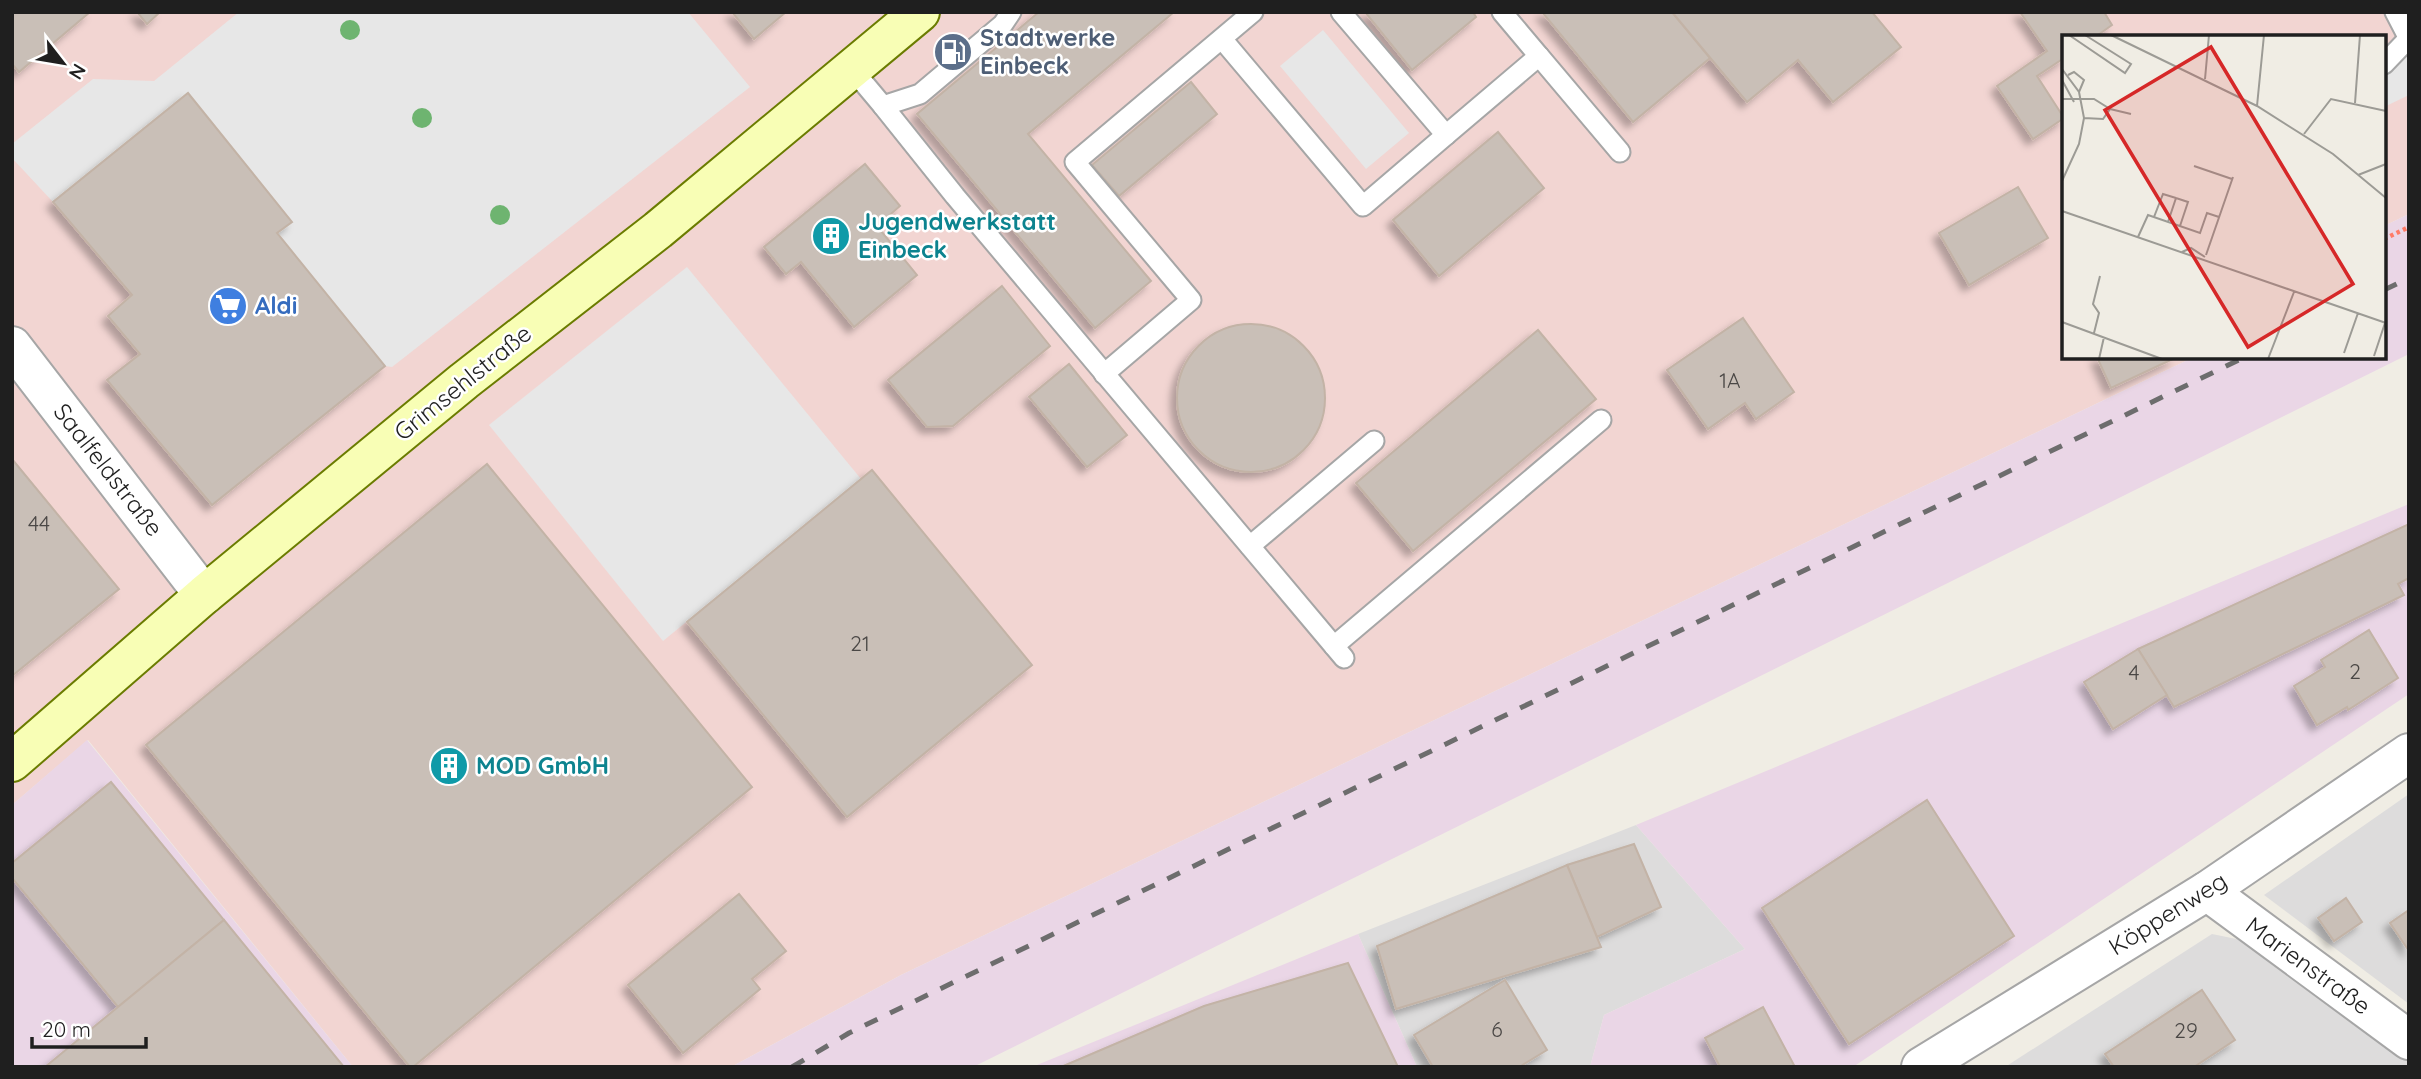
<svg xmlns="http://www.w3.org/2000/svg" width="2421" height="1079" font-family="Quicksand,sans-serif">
	<defs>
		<filter id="shadow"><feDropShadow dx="-6" dy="6" stdDeviation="3.5" flood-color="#0004"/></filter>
	</defs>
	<rect width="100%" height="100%" fill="#f0ede4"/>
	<g fill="#dddcdc">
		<polygon points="2409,794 2409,1004 2264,895"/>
		<polygon points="1636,825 1745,949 1604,1015 1590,1067 1417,1067 1358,934"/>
		<polygon points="2212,934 2246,941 2409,1062 2409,1067 2005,1067"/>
	</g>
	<polygon fill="#f2d5d2" points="12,12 2409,12 2409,214 2384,226 2384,37 2064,37 2064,357 2194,357 901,975 731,1067 353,1067 88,740 12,805"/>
	<g fill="#ead6e6">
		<polygon points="2409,214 2409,354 973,1067 731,1067 901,975 2194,357 2384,357 2384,226"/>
		<polygon points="2409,504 2409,694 1853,1067 1590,1067 1604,1015 1745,949 1636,825"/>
		<polygon points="87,740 353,1067 12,1067 12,805"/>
		<polygon points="1358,934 1417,1067 1032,1067"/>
	</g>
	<g fill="#e7e7e7">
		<polygon points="239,12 688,12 750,87 392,367 385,366 277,233 292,221 188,93 53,202 12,158 12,144 93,79 154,81"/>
		<polygon points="1323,30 1409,133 1366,169 1280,66"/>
		<polygon points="2409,39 2409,95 2384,107 2384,56"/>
		<polygon points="687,267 861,479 663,641 489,425"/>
	</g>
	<g fill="#c9bfb7" stroke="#c3b3a6" stroke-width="2" filter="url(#shadow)">
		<polygon points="12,12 90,12 19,72 12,64"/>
		<polygon points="137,12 160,12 147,24"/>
		<polygon points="732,12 786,12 754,39"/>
		<polygon points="1039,12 1174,12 1028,134 1151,281 1095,328 917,114"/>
		<polygon points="1365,12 1473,12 1476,17 1412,70"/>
		<polygon points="1542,12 1672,12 1710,58 1633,122"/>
		<polygon points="1672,12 1872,12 1901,47 1833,102 1798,60 1747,102"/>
		<polygon points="2020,12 2104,12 2112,25 2095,37 2064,37 2064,58 2037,76 2064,118 2033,139 1997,86 2047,51"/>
		<polygon points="1191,82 1217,114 1119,196 1092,165"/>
		<polygon points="188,93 292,222 277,233 385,366 212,505 107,380 140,354 108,316 132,295 53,202"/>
		<polygon points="1498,132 1544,188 1439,276 1393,220"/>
		<polygon points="865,164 900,206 877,226 917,275 854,327 801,262 786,274 764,247"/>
		<polygon points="2018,187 2048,238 1969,285 1939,233"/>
		<polygon points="1002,286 1050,346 953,426 927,427 888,380"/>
		<polygon points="1743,318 1794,392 1756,419 1745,403 1708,429 1667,370"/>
		<circle cx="1251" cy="398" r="74"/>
		<polygon points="1538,330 1596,399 1413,551 1356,483"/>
		<polygon points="2097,357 2177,357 2111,388"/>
		<polygon points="1069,364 1127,435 1087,467 1029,397"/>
		<polygon points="12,459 119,589 12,676"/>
		<polygon points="487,464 752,787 413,1067 410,1067 146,745"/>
		<polygon points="872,470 1032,665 847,817 687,622"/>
		<polygon points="2409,524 2409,578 2398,584 2404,595 2174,707 2138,649"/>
		<polygon points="2369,630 2398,678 2348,710 2347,707 2317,725 2294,686 2325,667 2321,660"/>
		<polygon points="2138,649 2167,695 2113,729 2084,682"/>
		<polygon points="111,782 224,920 118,1007 12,878 12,863"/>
		<polygon points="1927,800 2014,936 1849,1044 1762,908"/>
		<polygon points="1634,844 1661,907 1597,937 1567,865"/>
		<polygon points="1567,865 1601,947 1396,1009 1377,946"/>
		<polygon points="739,894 786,951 752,979 760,989 683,1053 628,985"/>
		<polygon points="2346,898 2362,922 2334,941 2318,918"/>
		<polygon points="2409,910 2409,951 2390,923"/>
		<polygon points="224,920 344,1067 45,1067 118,1007"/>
		<polygon points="1348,963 1398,1067 1061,1067 1204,1006"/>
		<polygon points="1505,980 1547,1050 1519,1067 1433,1067 1414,1035"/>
		<polygon points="2202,990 2235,1040 2194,1067 2114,1067 2105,1054"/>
		<polygon points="1763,1007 1795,1067 1720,1067 1705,1038"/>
	</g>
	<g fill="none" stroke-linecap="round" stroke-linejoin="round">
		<defs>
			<g id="service">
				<polyline points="2395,12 2409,39"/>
				<polyline points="1222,39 1363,206 1446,135 1341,12"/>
				<polyline points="1539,56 1620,152"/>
				<polyline points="2384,64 2408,39"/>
				<polyline points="852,69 883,106 920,94 1003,24 1011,12"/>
				<polyline points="883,106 955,196 1344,658"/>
				<polyline points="1446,135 1539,56 1502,12"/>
				<polyline points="1104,374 1191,300 1075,162 1253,12"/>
				<polyline points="1250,546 1374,441"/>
				<polyline points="1334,646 1601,420"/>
			</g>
			<g id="minor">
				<polyline points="12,346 204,595"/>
				<polyline points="2207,891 2409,1040"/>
				<polyline points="1921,1067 2207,891 2409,753"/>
			</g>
			<polyline id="secondary" points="12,762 204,595 464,381 658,230 920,12"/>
		</defs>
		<use href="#service" stroke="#a6a6a6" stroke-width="23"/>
		<use href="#minor" stroke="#a6a6a6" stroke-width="42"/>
		<use href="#secondary" stroke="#6b7c00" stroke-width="42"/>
		<polyline stroke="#ff7b67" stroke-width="4.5" stroke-dasharray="3.5 3.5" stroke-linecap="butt" points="2384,239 2409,227"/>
		<use href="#service" stroke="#fff" stroke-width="19"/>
		<use href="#minor" stroke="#fff" stroke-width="38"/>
		<use href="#secondary" stroke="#f8feb5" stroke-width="38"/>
		<g stroke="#6d6d6d" stroke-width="5" stroke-dasharray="14 14" stroke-linecap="butt">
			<polyline points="2384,290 2409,278"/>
			<polyline points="792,1067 849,1033 2245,357"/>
		</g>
	</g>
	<g fill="#6eb470">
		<circle cx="350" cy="30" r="10"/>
		<circle cx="422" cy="118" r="10"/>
		<circle cx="500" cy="215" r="10"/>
	</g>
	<defs>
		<symbol id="fuel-disc" viewBox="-11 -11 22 22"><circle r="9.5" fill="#5c6f8a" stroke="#fff"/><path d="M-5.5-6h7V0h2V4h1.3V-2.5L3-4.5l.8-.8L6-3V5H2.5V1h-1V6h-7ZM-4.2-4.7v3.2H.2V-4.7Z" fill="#fff"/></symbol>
		<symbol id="building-disc" viewBox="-11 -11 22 22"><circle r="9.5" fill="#0f9aa8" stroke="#fff"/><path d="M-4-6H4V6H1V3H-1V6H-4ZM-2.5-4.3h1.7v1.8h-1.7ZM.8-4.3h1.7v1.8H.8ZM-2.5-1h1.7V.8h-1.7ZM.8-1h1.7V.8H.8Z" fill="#fff"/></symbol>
		<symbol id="supermarket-disc" viewBox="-11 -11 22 22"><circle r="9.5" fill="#3f7fe0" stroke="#fff"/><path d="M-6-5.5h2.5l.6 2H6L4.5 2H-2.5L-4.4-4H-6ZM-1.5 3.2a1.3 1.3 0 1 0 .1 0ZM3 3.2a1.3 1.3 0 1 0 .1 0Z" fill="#fff"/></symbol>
	</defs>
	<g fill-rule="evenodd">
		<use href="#fuel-disc" x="931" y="30" width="44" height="44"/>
		<use href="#building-disc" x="809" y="214" width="44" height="44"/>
		<use href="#supermarket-disc" x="206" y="284" width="44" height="44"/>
		<use href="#building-disc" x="427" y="744" width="44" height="44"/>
	</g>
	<g text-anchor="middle" stroke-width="5" stroke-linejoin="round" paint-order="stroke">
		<g font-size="21" fill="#4a4745">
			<text x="1730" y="388">1A</text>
			<text x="39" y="531">44</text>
			<text x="860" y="651">21</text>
			<text x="2355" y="679">2</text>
			<text x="2134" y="680">4</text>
			<text x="1497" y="1037">6</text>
			<text x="2186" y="1038">29</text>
		</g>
		<g font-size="24" font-weight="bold" fill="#4e5e75" stroke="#fff" text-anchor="start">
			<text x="980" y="46">Stadtwerke<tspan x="980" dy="28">Einbeck</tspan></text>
		</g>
		<g font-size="24" font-weight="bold" fill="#0d838f" stroke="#fff" text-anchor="start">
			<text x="858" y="230">Jugendwerkstatt<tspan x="858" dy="28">Einbeck</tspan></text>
			<text x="476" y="774">MOD GmbH</text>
		</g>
		<g font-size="24" font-weight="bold" fill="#366cbe" stroke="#fff" text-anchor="start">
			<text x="255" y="314">Aldi</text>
		</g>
		<g font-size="24" fill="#1f1f1f" stroke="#fff">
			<text transform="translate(463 383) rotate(-39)" y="8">Grimsehlstraße</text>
			<text transform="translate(108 470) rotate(52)" y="8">Saalfeldstraße</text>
			<text transform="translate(2168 914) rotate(-32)" y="8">Köppenweg</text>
			<text transform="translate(2308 966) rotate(36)" y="8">Marienstraße</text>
		</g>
	</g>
	<g transform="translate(2062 35)">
		<rect width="324" height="324" fill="#f0ede4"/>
		<path fill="none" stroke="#9c9b95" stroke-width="2" d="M7,0L63,38L69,29L23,0M49,0L195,71L271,119L324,163M0,34L17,57L22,83L17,109L0,146M6,40L12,37L22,45L17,57M143,44L147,0M0,45L12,67M0,64H32L48,74L41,84L22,83M293,68L298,0M195,71L202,0M48,74L69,79M242,99L269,64L324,76M132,131L170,144M296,140L324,129M0,176L324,288M92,182L101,159L114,163M106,187L114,163L126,167L118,191M76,202L86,180L138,198L145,178L157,182M120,217L129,213L143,222M144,220L171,142M0,287L100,324M32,298L37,278L31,269L38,241M282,318L296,278M312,321L323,288M37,324L42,302M206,324L232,257"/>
		<path fill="#d62828" fill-opacity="0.15" stroke="#d62828" stroke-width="3.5" d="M149,12L291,249L186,312L43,75Z"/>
		<rect width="324" height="324" fill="none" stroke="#1f1f1f" stroke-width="3.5"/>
	</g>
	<rect width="2421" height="1079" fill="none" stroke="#1f1f1f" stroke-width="28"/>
	<g transform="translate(63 63) rotate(121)" stroke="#ffffff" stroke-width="5" paint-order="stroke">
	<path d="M0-5L12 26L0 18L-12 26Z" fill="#1f1f1f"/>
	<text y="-10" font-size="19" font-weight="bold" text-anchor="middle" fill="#1f1f1f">N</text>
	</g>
	<path d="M32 1037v10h114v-10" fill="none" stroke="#1f1f1f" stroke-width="3.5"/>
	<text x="42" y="1037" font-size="21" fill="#1f1f1f" stroke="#ffffff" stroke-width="5" paint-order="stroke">20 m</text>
</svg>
